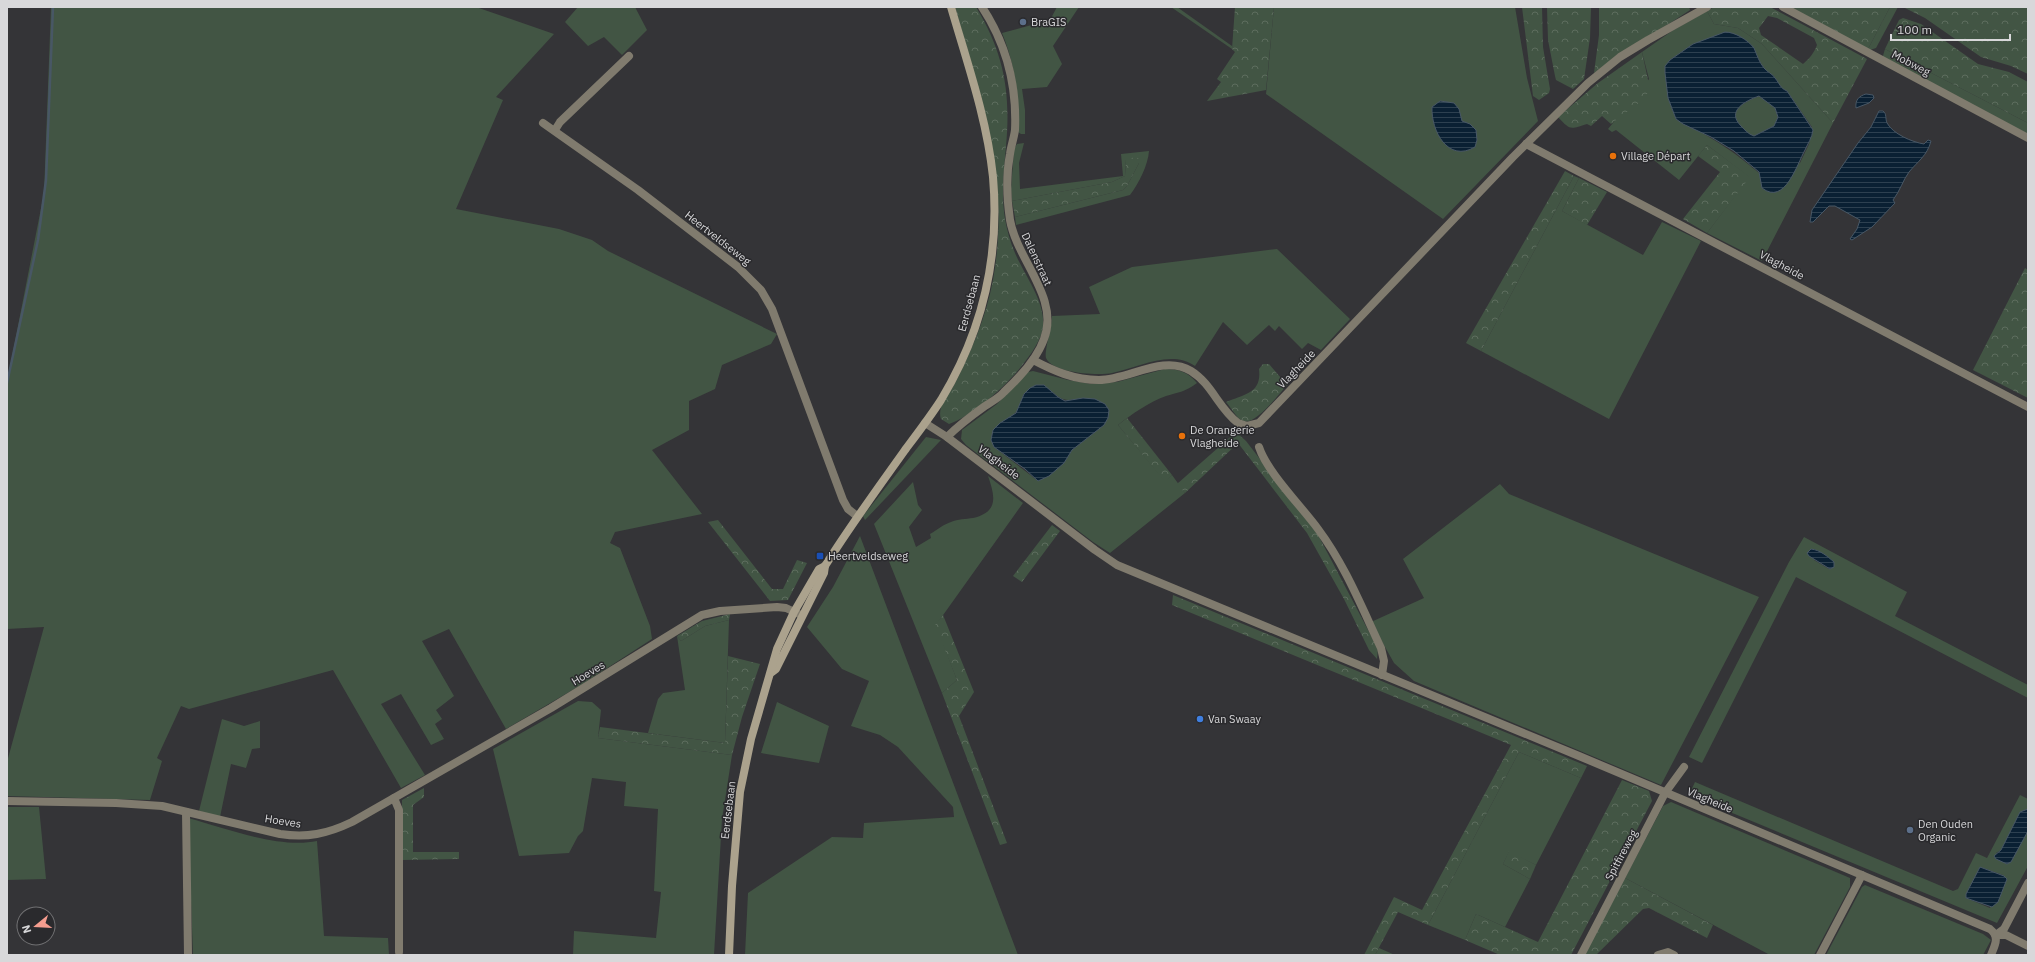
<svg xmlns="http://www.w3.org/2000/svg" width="2035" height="962" font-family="'IBM Plex Sans',sans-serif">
	<defs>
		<pattern id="forest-crowns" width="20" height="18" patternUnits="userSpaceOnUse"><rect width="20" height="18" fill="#425544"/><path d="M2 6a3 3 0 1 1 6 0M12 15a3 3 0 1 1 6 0" fill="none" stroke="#5d6d5e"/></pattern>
		<pattern id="water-rules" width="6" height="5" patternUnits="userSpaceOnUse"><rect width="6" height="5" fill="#0a2033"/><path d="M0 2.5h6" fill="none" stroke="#2d4050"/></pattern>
	</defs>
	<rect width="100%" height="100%" fill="#343437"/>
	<g fill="#425544" fill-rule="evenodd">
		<polygon points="51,7 476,7 554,34 496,97 503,100 456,209 559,229 592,240 608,251 777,334 771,344 722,365 715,389 689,401 689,430 652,450 702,514 615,532 610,543 620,548 650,626 652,639 581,685 506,729 449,629 422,641 454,696 436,710 442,719 435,724 444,739 431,745 401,694 381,704 425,775 401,788 333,670 189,709 181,706 157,758 162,761 150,800 7,796 7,762 44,627 7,629 7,382 44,193"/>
		<polygon points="578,7 635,7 647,30 622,55 604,37 588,46 565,22"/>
		<path d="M1057,7H1079L1053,46L1062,64L1047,87L1022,89L1025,110V134H1021L1018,132C1018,96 1016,67 1002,33L1050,20Z"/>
		<polygon points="1171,7 1177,7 1232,46 1232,49"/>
		<polygon points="1274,7 1515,7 1527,78 1538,121 1443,219 1266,94"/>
		<polygon points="1890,7 1898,7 1876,48 1867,51"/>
		<path d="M1707,11L1714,24L1738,28L1762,44L1833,123L1762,261L1707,233L1749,177L1707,145L1679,180L1616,130L1612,132L1608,129L1649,79L1642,52L1672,31ZM1741,37L1754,49L1760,62L1767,72L1775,78L1782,89L1787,91L1812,127L1809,144L1800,163L1760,176L1759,173C1730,148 1709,136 1676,119L1668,98L1670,60L1693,44Z"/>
		<polygon points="1885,49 2028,123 2028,134 1882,59"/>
		<path d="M1759,96L1775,108L1778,117L1774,126L1754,136C1748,134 1745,131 1741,126C1726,110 1745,102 1759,96Z"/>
		<path d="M1024,143L1019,163L1020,189L1123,176L1121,154L1149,151C1148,165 1139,183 1130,195L1016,225L1015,217L1123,190L1127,186L1139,163L1126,160L1125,176L1112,182L1012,201L1011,189L1014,149L1017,144Z"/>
		<polygon points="1574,176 1579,178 1562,211 1643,255 1662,222 1701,241 1609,419 1481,351"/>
		<path d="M1277,249L1350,319L1321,350L1308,343L1302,349L1279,326L1275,331L1269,325L1247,345L1223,322L1195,366C1170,349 1138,368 1112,373C1098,376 1052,373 1046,358C1044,352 1052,326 1052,316L1100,314L1089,287L1132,267Z"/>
		<path d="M1165,369C1179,369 1188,372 1197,383C1185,392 1179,392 1166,396C1149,402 1132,414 1118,425L1165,481L1172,475L1185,493L1110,553L1093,542L966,445L961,439L962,430L997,404L1028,372L1033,371L1068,380L1091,384L1117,382ZM1049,389C1063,402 1065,401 1083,398L1104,425L1072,450L1064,463L1038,481L994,447C986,429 1003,424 1014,414C1019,410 1021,400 1024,394Z"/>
		<polygon points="926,437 941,440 865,520 863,516"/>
		<path d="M988,476L1023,503L936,625L957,680L942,693L874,524L913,482L918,505L922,510L909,527L916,547L931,538L930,534C937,530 944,524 951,522C958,519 966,519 973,518C999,512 995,496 988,476Z"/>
		<polygon points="1500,484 1509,494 1759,597 1661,785 1414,681 1394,663 1371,622 1424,598 1403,559"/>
		<polygon points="860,536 1018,955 745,955 748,893 832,837 863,838 864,823 954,817 953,807 898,747 880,735 851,726 869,681 842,669 807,627 833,587"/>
		<path d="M1804,537L1907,592L1895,616L2028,685V698L1796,577L1702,763L1689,757L1789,562ZM1814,549L1834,562L1829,569L1814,560Z"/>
		<polygon points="729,620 725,743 648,733 658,699 663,693 685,690 677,636 681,641 705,626"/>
		<polygon points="578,701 592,702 601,710 598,738 732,755 722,819 714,955 573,955 574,931 656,938 661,892 654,891 658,809 624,806 626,782 592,778 583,831 578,836 569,853 519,856 493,749"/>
		<polygon points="777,702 829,726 819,763 761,753"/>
		<polygon points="222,719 244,726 260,721 260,748 252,749 246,768 231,764 220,817 199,811"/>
		<polygon points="1519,752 1581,778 1536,865 1509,852 1503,864 1530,879 1505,927 1476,914 1465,940 1428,925"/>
		<path d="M1695,782L1953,891L1958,889L1976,853L1987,858L2020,795L2028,799V809L2023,811L2001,850L1996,853L2009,863L2028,831V866L1997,923L1689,795ZM1980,867L2003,875L1990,908L1966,898V894Z"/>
		<polygon points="1671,802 1850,878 1850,887 1814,955 1770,955 1625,878 1663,806"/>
		<polygon points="7,807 39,807 46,879 7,880"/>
		<path d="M188,818C225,828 279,849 317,841L324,936L388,938L389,955H193Z"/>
		<polygon points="1865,885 1983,934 1991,940 1983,955 1826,955 1862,887"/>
		<polygon points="1379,948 1395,955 1375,955"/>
	</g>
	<g fill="url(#forest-crowns)" fill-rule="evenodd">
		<path d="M955,7H976C1004,53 1011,93 1006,146C1004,170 1001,194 1005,219C1007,230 1010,242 1015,253C1025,277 1049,306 1042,332C1032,364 980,413 949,424L941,419C937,408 947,396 953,387C971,352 986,318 993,280C1011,180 982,101 955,7Z"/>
		<polygon points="1235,7 1274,7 1266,90 1207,101 1221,82 1217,79 1235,52 1232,49"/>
		<polygon points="1522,7 1542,7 1543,47 1550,89 1549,93 1539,100 1533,96 1532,88"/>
		<polygon points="1547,7 1591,7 1590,38 1584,79 1573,89 1556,80 1555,76 1548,40"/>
		<polygon points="1599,7 1689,7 1690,10 1594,73 1599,35"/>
		<path d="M1714,7H1770L1867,59L1833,123L1762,44L1738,28L1714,24L1707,11ZM1768,16L1777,18L1814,38L1817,45C1814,53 1809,59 1803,64L1761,35L1759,28Z"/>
		<polygon points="1785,7 1890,7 1867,51"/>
		<polygon points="1906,7 2028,7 2028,74 2011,66 1981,57 1925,18 1905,8"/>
		<polygon points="1903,18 1921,24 1978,64 2009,72 2028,82 2028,123 1885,49 1899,20"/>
		<path d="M1642,52L1650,89L1644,99L1611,124L1602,116L1591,126L1587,124C1570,129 1571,131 1558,117L1598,83Z"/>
		<polygon points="1707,145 1750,177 1707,233 1683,219 1720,172 1698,156"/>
		<polygon points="1135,157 1140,159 1139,163 1127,186 1123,190 1015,217 1012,201 1112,182 1125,176 1126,160"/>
		<polygon points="1565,171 1574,176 1481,351 1466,343"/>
		<polygon points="1579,178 1607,192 1587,225 1562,211"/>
		<polygon points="2025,268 2028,270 2028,398 1973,370"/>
		<path d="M1263,364H1269L1287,385C1279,394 1255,426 1243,421C1236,418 1231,407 1226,402C1245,394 1262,393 1259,369Z"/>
		<polygon points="1127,418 1172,475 1165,482 1118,425"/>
		<polygon points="1236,432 1246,441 1317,533 1378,649 1377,659 1369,650 1344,599 1307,533 1238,443 1185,493 1177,484"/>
		<polygon points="718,520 772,589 783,589 797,560 807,563 788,600 770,601 708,522"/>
		<polygon points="1052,525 1060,531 1022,582 1013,576"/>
		<polygon points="1173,595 1587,766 1581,778 1519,752 1428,925 1398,912 1375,955 1364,955 1394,897 1422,910 1511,745 1172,605"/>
		<polygon points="730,614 729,620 705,626 681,641 677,636 702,621"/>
		<polygon points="943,615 974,692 959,716 1007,843 1000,845 942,693 957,680 935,625"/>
		<polygon points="728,656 760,664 742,717 732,755 598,738 600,727 725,743"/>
		<polygon points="1622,780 1649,791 1652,801 1571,955 1500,955 1465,940 1476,914 1538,942"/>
		<polygon points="424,788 424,797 413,805 413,852 459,852 459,859 402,860 402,800"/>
		<polygon points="1509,851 1536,865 1530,879 1503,864"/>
		<polygon points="1625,878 1713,925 1707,938 1649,908 1643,909 1596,955 1584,955"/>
	</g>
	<g fill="url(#water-rules)" stroke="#485765" fill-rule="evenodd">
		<path d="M1725,32C1735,32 1748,40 1754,48C1757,55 1759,62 1764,68C1767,72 1773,74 1775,78C1780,84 1780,88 1787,91L1813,130C1812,138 1808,143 1805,150C1797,164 1785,206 1762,188L1759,172L1734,151L1711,137L1683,124L1676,119L1668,98L1665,73V66L1670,60L1693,44ZM1759,96L1775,108L1778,117L1774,126L1754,136C1748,134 1745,130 1741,126C1726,111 1745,101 1759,96Z"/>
		<path d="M1866,94L1873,95L1874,98L1869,103L1856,108C1855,100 1859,96 1866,94Z"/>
		<path d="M1440,101L1454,103L1459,109L1462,121L1470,124L1476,130L1477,140L1475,147C1448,163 1431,131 1432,107Z"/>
		<path d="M1879,111H1883C1887,114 1885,118 1887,123C1893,134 1912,142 1924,144L1928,140L1931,141C1927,156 1918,161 1909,172C1903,180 1900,191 1893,200L1895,203L1872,227L1852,240L1850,239L1857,229L1860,220L1835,206H1829L1813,222H1810L1812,210L1858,143L1871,127Z"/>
		<polygon points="1036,385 1044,385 1058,397 1065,401 1083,398 1095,399 1105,404 1109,410 1108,418 1104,425 1072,450 1064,463 1049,476 1038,481 1025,469 994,447 991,440 993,430 1000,423 1016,413 1024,394 1030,388"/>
		<path d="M1811,549C1820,550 1827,556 1834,562V567L1830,569L1809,556L1807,553Z"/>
		<polygon points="2028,809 2028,831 2011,862 2007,864 1996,859 1994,856 2001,850 2020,812"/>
		<polygon points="1980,867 2004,876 2007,879 1998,902 1992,907 1966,898 1966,894"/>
	</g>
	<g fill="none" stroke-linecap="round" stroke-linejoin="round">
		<polyline stroke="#485765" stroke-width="2.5" points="7,383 38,240 46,180 53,7"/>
		<g stroke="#807b6e" stroke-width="8">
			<polyline points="1783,7 2028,138"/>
			<polyline points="543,123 638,190 738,267 761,290 772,309 843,500 848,509 857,516"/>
			<polyline points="555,130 560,122 629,56"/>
			<polyline points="1526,144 2028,407"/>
			<path d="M1033,360C1054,371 1074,380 1099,380C1129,380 1163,354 1191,371C1212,384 1219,409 1238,423L1247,426L1259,423L1513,157L1588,83L1620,57L1648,40L1707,7"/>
			<path d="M925,423L947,437L1095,550L1117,565L1579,756L1990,929C2000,937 1995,945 1991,955"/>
			<path d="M947,437C959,425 971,416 985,406C991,402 999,398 1004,392C1019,378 1037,359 1044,339C1060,298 1017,260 1010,220C1007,200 1006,175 1010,154C1011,146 1014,138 1015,130C1017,85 1007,45 982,7"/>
			<path d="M1259,447C1267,472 1302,507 1318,529C1345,565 1362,608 1381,648L1384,661L1382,675"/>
			<polyline points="394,798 399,810 399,952"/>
			<path d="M7,801L116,803L162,806L280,834C307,838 327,834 352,822L551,708L702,615L720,611L777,607L786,608L801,615"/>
			<polyline points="186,812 188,955"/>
			<polyline points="1996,935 2004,929 2028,883"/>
			<polyline points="1996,935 2006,935 2028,946"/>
			<polyline points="1581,955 1665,793 1684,767"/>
			<polyline points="1658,955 1668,952 1674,955"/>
			<polyline points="1820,955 1862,875"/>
		</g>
		<g stroke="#aba28d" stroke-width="8">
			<polyline points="772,672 776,669 824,573 825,566"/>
			<path d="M729,955L732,886L740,792L751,739L777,649L794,612L819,569L825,566C850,526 878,488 905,450C917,434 930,417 941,400C982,332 1000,257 993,177C987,119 967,62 951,7"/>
		</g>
	</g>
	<g fill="#5c6f8a" stroke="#2a2a2d" stroke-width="1.5">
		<circle cx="1023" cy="22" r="4"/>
		<circle cx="1910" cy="830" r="4"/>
	</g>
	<g fill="#e8710a" stroke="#2a2a2d" stroke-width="1.5">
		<circle cx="1613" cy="156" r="4"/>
		<circle cx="1182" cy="436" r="4"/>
	</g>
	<rect fill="#1a4fb4" stroke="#2a2a2d" stroke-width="1.5" x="816" y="552" width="8" height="8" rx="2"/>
	<circle fill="#3f7fe0" stroke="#2a2a2d" stroke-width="1.5" cx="1200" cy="719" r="4"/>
	<g text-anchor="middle" stroke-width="3" stroke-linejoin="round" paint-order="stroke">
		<g font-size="11" fill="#d8d8da" stroke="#2a2a2d" text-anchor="start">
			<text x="1031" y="26">BraGIS</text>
			<text x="1621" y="160">Village Départ</text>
			<text x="1190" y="434">De Orangerie<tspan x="1190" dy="13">Vlagheide</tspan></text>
			<text x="828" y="560">Heertveldseweg</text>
			<text x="1208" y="723">Van Swaay</text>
			<text x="1918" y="828">Den Ouden<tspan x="1918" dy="13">Organic</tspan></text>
		</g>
		<g font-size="11" fill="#d8d8da" stroke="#2a2a2d">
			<text transform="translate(1911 63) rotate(28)" y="4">Mobweg</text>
			<text transform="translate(718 238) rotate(38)" y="4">Heertveldseweg</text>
			<text transform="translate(1037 259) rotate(65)" y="4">Dalenstraat</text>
			<text transform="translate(1782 265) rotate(28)" y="4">Vlagheide</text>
			<text transform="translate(969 303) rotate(-75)" y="4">Eerdsebaan</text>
			<text transform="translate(1296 369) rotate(-46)" y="4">Vlagheide</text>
			<text transform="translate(999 462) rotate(37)" y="4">Vlagheide</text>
			<text transform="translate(588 673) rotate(-31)" y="4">Hoeves</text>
			<text transform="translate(1710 800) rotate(23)" y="4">Vlagheide</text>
			<text transform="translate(728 810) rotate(-83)" y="4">Eerdsebaan</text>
			<text transform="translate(283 821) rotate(9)" y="4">Hoeves</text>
			<text transform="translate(1621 855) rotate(-62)" y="4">Spitfireweg</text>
		</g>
	</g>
	<rect width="2035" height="962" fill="none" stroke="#d8d8da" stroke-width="16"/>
	<g transform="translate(36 926) rotate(252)"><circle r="19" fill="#2a2a2d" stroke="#707072"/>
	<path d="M0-3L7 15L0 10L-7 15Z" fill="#f59d8f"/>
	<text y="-6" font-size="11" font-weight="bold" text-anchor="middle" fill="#d8d8da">N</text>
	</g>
	<path d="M1891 34v6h119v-6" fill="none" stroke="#d8d8da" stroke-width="2"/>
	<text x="1897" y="34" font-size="12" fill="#d8d8da" stroke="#2a2a2d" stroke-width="3" paint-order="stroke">100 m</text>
</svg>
